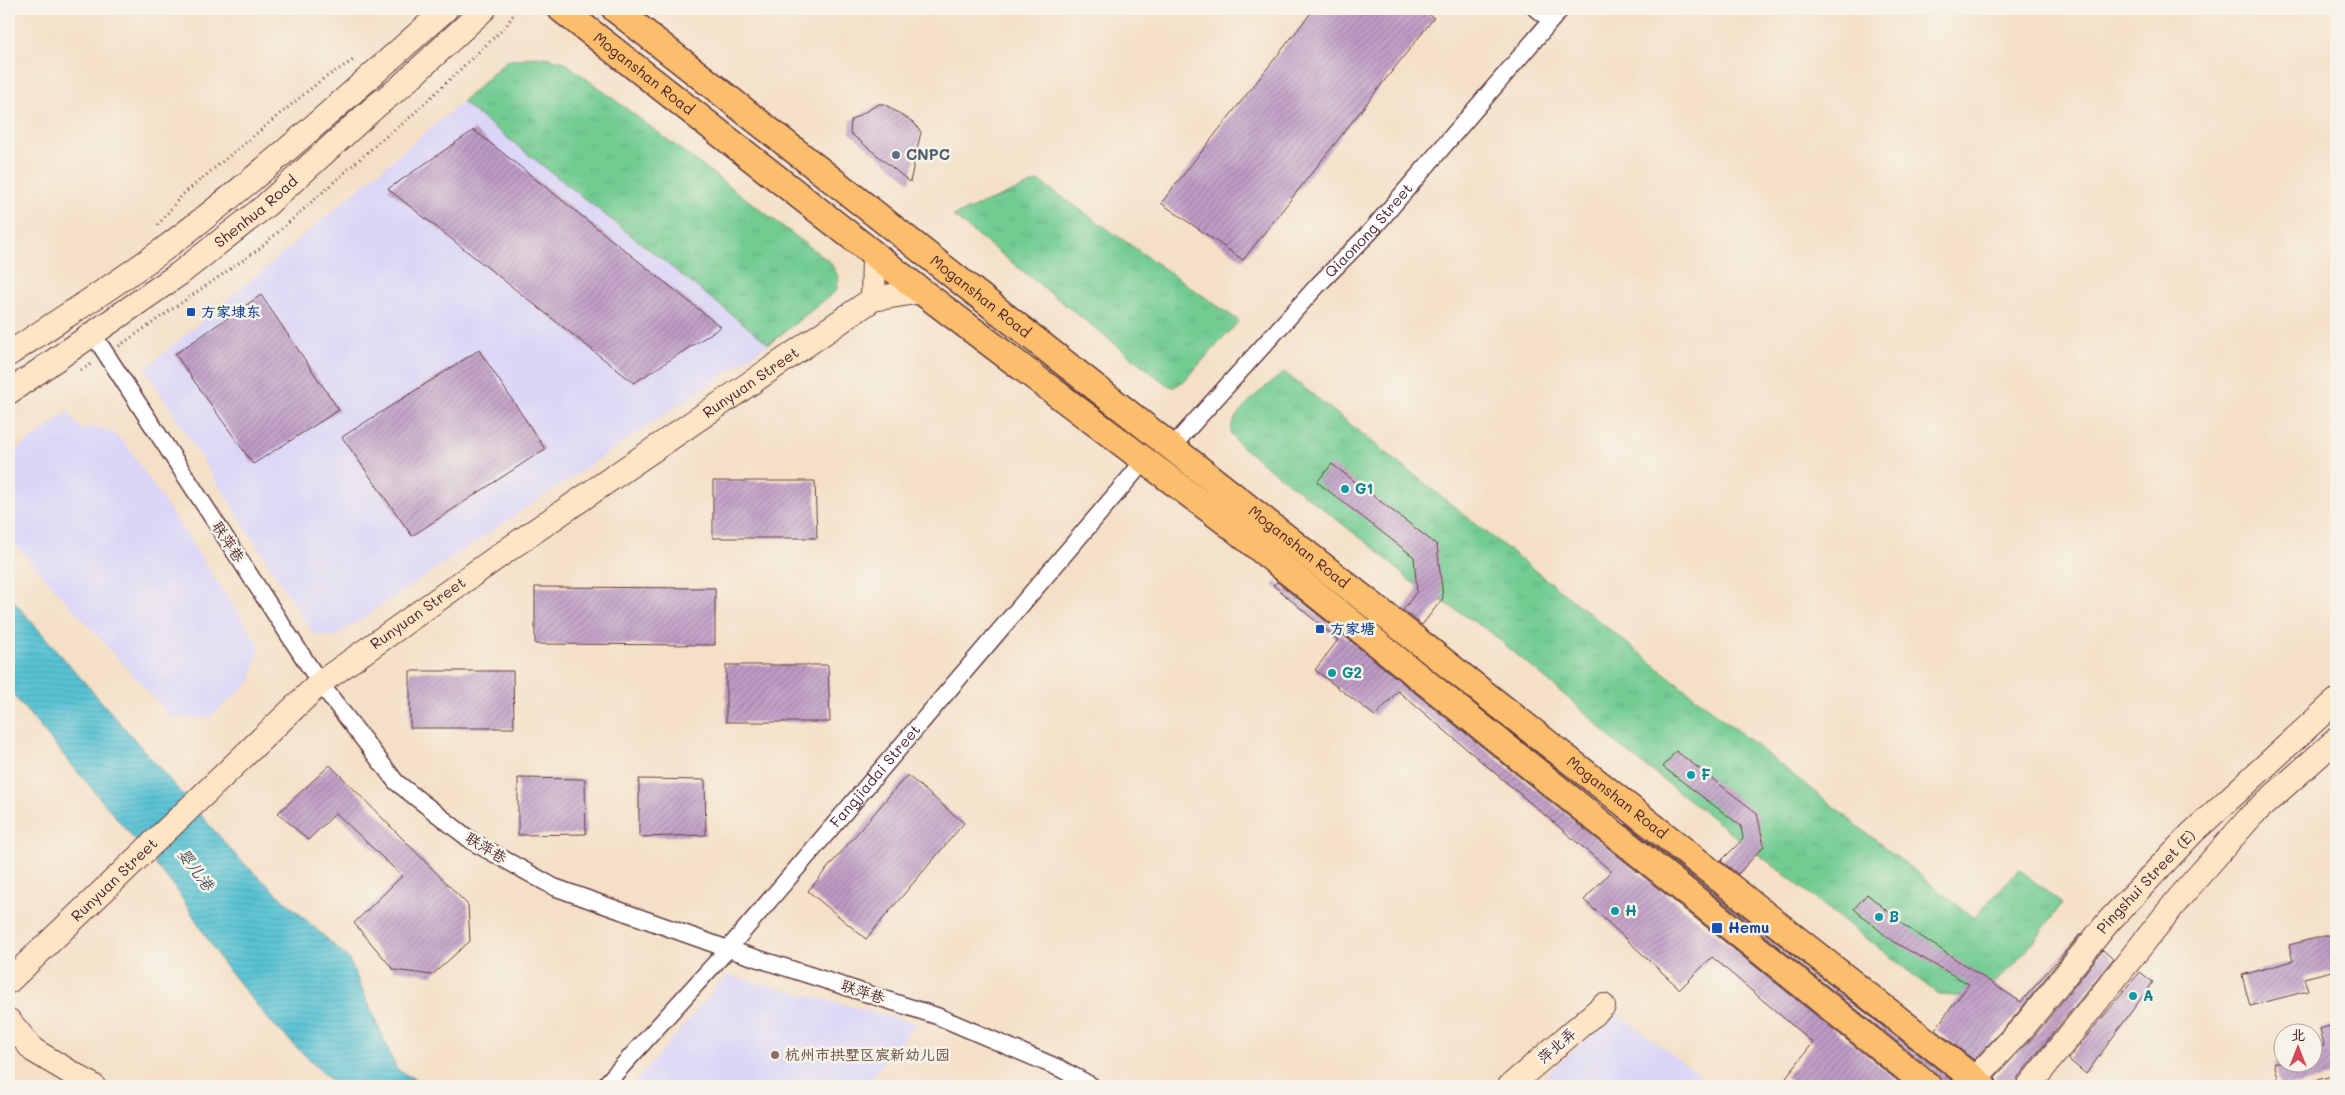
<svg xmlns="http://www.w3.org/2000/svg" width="2345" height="1095" font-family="Mali,'LXGW WenKai TC',sans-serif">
	<defs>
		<pattern id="grass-tufts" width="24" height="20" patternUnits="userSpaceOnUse" patternTransform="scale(1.25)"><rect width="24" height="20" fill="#72cc92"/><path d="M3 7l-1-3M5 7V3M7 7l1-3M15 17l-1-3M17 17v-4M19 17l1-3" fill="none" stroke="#64af7e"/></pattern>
		<pattern id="water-rules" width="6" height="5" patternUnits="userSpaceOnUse" patternTransform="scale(1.25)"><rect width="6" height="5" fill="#57c2d3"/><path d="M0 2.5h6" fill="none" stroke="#4da6b5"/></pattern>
		<pattern id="building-hatch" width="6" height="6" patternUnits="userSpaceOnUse" patternTransform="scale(1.25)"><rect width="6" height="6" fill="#bd9bc5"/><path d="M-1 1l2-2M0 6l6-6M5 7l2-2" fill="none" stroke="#9c7ea0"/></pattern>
	</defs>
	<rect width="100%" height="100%" fill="#f7f3e8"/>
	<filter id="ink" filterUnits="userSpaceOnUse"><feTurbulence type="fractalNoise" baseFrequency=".02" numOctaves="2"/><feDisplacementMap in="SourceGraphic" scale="10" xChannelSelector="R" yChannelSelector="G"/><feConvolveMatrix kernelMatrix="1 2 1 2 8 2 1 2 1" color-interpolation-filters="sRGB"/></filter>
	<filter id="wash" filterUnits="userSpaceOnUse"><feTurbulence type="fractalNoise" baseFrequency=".0096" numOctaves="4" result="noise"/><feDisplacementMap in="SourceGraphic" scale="20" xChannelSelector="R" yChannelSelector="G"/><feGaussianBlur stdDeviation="1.12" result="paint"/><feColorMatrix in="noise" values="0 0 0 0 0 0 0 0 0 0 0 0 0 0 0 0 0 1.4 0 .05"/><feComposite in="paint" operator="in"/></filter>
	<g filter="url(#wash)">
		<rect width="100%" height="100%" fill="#f4e0c7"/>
		<g fill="#dbd6f7">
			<polygon points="462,102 769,344 335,637 313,634 145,369"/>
			<polygon points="68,412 82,430 97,427 110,431 125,443 260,646 250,682 209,718 172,718 9,538 9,455"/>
			<polygon points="727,975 916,1023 865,1086 632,1086"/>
			<polygon points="1616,1012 1714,1086 1534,1086"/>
		</g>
		<g fill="url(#grass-tufts)" stroke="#5e765e">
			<polygon points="538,56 563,61 830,262 839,278 836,291 769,344 462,102 506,61"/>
			<polygon points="1039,181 1239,321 1184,381 1174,387 1167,385 953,216"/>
			<path d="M1284,372L1974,918L2019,869L2062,904C2038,934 2008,984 1970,995C1961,998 1948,995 1939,995L1616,743L1588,715L1489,631L1409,580L1375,549L1242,447C1238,443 1232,437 1231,432C1229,413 1270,384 1284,372Z"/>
		</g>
		<polygon fill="url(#water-rules)" stroke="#50707f" points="9,596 239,859 349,959 397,1070 429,1086 336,1086 269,1020 224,965 177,890 9,690"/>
		<g id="blocks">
			<g fill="url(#building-hatch)">
				<polygon points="1314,9 1422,9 1434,18 1243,260 1161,203"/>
				<polygon points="879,104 884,104 913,122 921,132 910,182 850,133 851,120"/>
				<polygon points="474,130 721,327 634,383 388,189"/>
				<polygon points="261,295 339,410 253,464 175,354"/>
				<polygon points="479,350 545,449 412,536 342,437"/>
				<polygon points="1332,464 1437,545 1443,598 1422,625 1403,610 1417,591 1414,557 1317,482"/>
				<polygon points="713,481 815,481 817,538 713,538"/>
				<polygon points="1277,582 1904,1086 1797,1086 1786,1077 1813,1043 1712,957 1680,989 1584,900 1611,871 1398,691 1375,716 1315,670 1338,640 1273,585"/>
				<polygon points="535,587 715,588 715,645 535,644"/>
				<polygon points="726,665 828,665 830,722 726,722"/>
				<polygon points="410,671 513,671 514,728 410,728"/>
				<polygon points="1676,751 1757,813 1764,846 1738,874 1721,861 1743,839 1741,826 1663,767"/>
				<polygon points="330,765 468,905 470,941 432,975 394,970 354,923 402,876 336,813 308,840 278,813"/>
				<polygon points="907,775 964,823 866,939 808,891"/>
				<polygon points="518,778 585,779 586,834 518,835"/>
				<polygon points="639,779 705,780 706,835 639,837"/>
				<polygon points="1626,824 1955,1083 1955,1086 1943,1086 1937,1074"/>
				<polygon points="1867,894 1905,926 2021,1002 2082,932 2016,1015 1974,1060 1935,1029 1969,984 1892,941 1854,909"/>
				<polygon points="2336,933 2336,970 2304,978 2308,991 2250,1006 2242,975 2293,961 2289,945"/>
				<polygon points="2103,950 2113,959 2018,1077 2016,1086 1998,1086 1995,1077 2037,1033"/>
				<polygon points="2140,972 2153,982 2086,1074 2068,1059"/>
				<polygon points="2336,1024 2336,1075 2294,1086 2280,1086 2274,1062 2312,1062 2312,1048 2324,1045 2320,1029"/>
			</g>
		</g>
	</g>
	<g filter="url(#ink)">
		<use href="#blocks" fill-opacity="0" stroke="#643c42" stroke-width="1"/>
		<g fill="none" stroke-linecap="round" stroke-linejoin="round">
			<defs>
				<g id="street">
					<polyline points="1536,9 1551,20"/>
					<polyline points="93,334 320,683 396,782 473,842 554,887 728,949 937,1016 1061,1069 1092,1086"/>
					<path id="s1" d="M1171,448L1318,285L1370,232L1561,9"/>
					<path id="s2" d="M604,1086L728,949L1144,461"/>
				</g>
				<g id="secondary">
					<polyline points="873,299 874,255"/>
					<path d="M9,354C59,320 111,288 160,252C261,177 352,92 446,9"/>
					<path id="s3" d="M9,392L179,274L264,207L377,105L399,88L484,9"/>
					<path id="s4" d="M9,981L320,683L513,546L873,299L921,291"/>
					<polyline points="9,1021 33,1050 93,1086"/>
					<polyline points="1510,1086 1603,1006"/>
					<path id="s5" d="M1968,1086L2026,1024L2108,922L2192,833L2336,701"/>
					<polyline points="2029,1086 2180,897 2252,815 2336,740"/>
				</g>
				<g id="primary">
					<path id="s6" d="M561,9L921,291L1230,525L1928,1086"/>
					<path id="s7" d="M615,9L1983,1086"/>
				</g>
			</defs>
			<use href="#street" stroke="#643c42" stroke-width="19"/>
			<use href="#secondary" stroke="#643c42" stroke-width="26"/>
			<use href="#primary" stroke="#643c42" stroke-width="29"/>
			<g stroke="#643c42" stroke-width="3" stroke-dasharray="1 4" stroke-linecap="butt">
				<polyline points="158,225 182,195 320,81 355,59"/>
				<polyline points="119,346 259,249 380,141 405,122 506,26 517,9"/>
				<polyline points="81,370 93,363"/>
			</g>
			<use href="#street" stroke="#fff" stroke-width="16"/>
			<use href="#secondary" stroke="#fde5c5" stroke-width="24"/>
			<use href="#primary" stroke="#fabe6d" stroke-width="26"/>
		</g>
	</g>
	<circle fill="#5c6f8a" stroke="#f7f3e8" stroke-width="2" cx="896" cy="155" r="5"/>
	<g fill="#1a4fb4" stroke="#f7f3e8" stroke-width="2">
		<rect x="186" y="307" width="10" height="10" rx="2.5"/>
		<rect x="1315" y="624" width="10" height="10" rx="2.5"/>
		<rect x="1711" y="922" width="12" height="12" rx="2.5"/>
	</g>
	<g fill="#0f9aa8" stroke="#f7f3e8" stroke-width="2">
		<circle cx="1345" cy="489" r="5"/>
		<circle cx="1332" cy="673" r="5"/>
		<circle cx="1691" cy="775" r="5"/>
		<circle cx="1615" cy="911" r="5"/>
		<circle cx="1879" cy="917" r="5"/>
		<circle cx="2133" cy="996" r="5"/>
	</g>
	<circle fill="#8d6e63" stroke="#f7f3e8" stroke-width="2" cx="775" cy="1055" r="5"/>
	<g text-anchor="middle" stroke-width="5" stroke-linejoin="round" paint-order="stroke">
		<g font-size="15" fill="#4a1f2b" stroke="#f7f3e8">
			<text dy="5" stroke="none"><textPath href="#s6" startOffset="105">Moganshan Road</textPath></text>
			<text dy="5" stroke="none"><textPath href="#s3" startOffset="306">Shenhua Road</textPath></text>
			<text dy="5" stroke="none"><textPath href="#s1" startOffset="294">Qiaonong Street</textPath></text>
			<text dy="5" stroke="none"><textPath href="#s7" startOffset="465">Moganshan Road</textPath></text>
			<text dy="5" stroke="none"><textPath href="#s4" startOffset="956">Runyuan Street</textPath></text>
			<text transform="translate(228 542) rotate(57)" y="5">联萍巷</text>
			<text dy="5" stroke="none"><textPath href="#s7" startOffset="870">Moganshan Road</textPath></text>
			<text dy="5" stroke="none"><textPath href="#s4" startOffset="551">Runyuan Street</textPath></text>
			<text dy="5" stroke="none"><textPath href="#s2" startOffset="412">Fangjiadai Street</textPath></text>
			<text dy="5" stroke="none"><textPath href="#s7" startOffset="1275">Moganshan Road</textPath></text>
			<text transform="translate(486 848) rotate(31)" y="5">联萍巷</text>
			<text dy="5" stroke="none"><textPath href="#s4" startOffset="146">Runyuan Street</textPath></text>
			<text dy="5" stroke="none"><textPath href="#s5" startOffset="271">Pingshui Street (E)</textPath></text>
			<text transform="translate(863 992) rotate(18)" y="5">联萍巷</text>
			<text transform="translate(1557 1046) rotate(-41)" y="5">萍北弄</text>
		</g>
		<g font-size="15" font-weight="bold" fill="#4e5e75" stroke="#f7f3e8" text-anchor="start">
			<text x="906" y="160">CNPC</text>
		</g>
		<g font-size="15" font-weight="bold" fill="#164399" stroke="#f7f3e8" text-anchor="start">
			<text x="201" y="317">方家埭东</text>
			<text x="1330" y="634">方家塘</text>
			<text x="1728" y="933">Hemu</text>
		</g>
		<g font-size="15" font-weight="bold" fill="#0d838f" stroke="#f7f3e8" text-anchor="start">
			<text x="1355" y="494">G1</text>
			<text x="1342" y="678">G2</text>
			<text x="1701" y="780">F</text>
			<text x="1625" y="916">H</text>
			<text x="1889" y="922">B</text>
			<text x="2143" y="1001">A</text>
		</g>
		<g font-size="15" font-weight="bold" fill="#785e54" stroke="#f7f3e8" text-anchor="start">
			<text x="785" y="1060">杭州市拱墅区宸新幼儿园</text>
		</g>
		<g font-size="16" font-style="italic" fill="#4e505d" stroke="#f7f3e8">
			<text transform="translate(196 869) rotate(53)" y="6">婴儿港</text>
		</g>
	</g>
	<rect width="2345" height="1095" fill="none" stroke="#f7f3e8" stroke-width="30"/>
	<g transform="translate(2298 1048)"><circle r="24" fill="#f7f3e8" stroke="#b29e9c"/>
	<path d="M0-4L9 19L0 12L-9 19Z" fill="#d1495b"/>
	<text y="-8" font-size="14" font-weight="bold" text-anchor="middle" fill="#4a1f2b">北</text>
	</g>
</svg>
